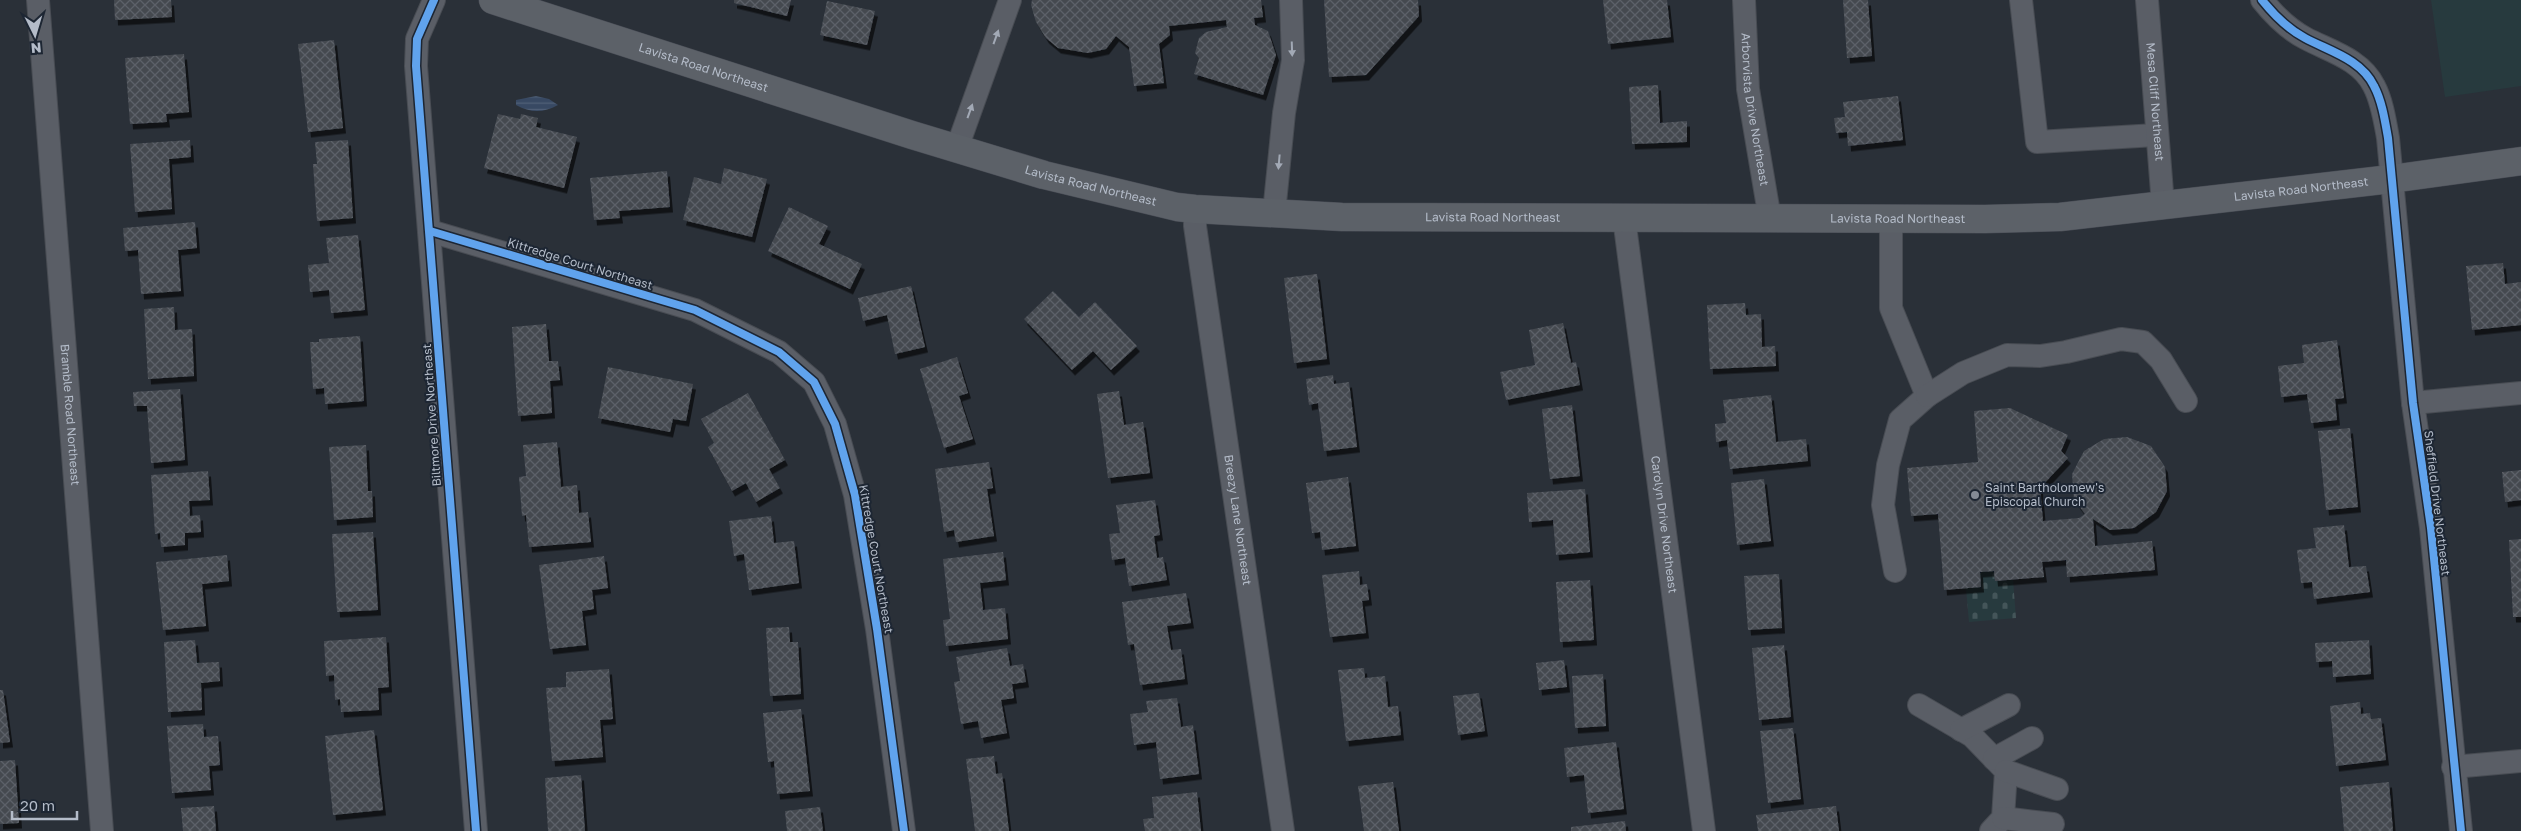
<svg xmlns="http://www.w3.org/2000/svg" width="2521" height="831" font-family="'Golos Text',sans-serif">
	<defs>
		<pattern id="cemetery-stones" width="16" height="16" patternUnits="userSpaceOnUse" patternTransform="scale(1.25)"><rect width="16" height="16" fill="#273a3e"/><path d="M2 7V4a2 2 0 0 1 4 0v3zM10 15v-3a2 2 0 0 1 4 0v3z" fill="#445559"/></pattern>
		<pattern id="water-rules" width="6" height="5" patternUnits="userSpaceOnUse" patternTransform="scale(1.25)"><rect width="6" height="5" fill="#384963"/><path d="M0 2.5h6" fill="none" stroke="#526178"/></pattern>
		<pattern id="building-cross-hatch" width="8" height="8" patternUnits="userSpaceOnUse" patternTransform="scale(1.25)"><rect width="8" height="8" fill="#444950"/><path d="M0 0l8 8M0 8l8-8" fill="none" stroke="#5d6168"/></pattern>
		<filter id="shadow"><feDropShadow dx="3" dy="5.5" stdDeviation="0" flood-color="#0009"/></filter>
	</defs>
	<rect width="100%" height="100%" fill="#2a3038"/>
	<polygon fill="#273a3e" points="2431,0 2521,0 2521,86 2445,97"/>
	<polygon fill="url(#cemetery-stones)" points="1994,571 1995,581 2013,580 2016,618 1969,622 1966,588 1981,587 1980,572"/>
	<path fill="url(#water-rules)" d="M536,96L549,99L558,105C543,113 531,113 516,105V100Z"/>
	<g fill="url(#building-cross-hatch)" filter="url(#shadow)">
		<polygon points="114,0 171,0 172,17 115,20"/>
		<polygon points="734,0 791,0 787,16 734,3"/>
		<polygon points="1032,0 1261,0 1263,17 1254,18 1255,25 1268,31 1276,55 1263,95 1194,74 1199,58 1195,53 1199,38 1206,32 1227,27 1226,20 1169,26 1170,35 1159,44 1164,83 1134,86 1129,47 1116,36 1106,49 1088,53 1058,48 1046,38 1036,22 1031,5"/>
		<polygon points="1324,0 1418,0 1419,16 1366,75 1329,77"/>
		<polygon points="1603,0 1667,0 1671,37 1608,44"/>
		<polygon points="1843,0 1868,0 1872,56 1847,58"/>
		<polygon points="827,1 875,11 867,45 820,35"/>
		<polygon points="334,40 343,128 308,132 298,44"/>
		<polygon points="184,54 189,112 166,114 167,122 130,124 125,58"/>
		<polygon points="1658,85 1660,123 1687,121 1687,142 1632,144 1629,87"/>
		<polygon points="1898,96 1903,140 1848,146 1847,132 1836,133 1834,118 1845,117 1843,102"/>
		<polygon points="498,114 520,119 521,114 538,118 536,127 577,137 564,188 484,168"/>
		<polygon points="190,140 191,157 169,159 172,209 135,212 130,144"/>
		<polygon points="348,140 353,218 317,221 313,164 317,164 315,142"/>
		<polygon points="724,168 767,179 752,237 683,220 694,177 721,184"/>
		<polygon points="667,171 670,207 619,211 620,218 594,220 590,178"/>
		<polygon points="789,207 828,226 819,244 862,264 850,289 768,251"/>
		<polygon points="195,222 197,248 178,250 181,291 141,294 138,250 125,251 123,228"/>
		<polygon points="358,235 365,310 331,313 329,290 310,292 308,265 329,263 326,238"/>
		<polygon points="2503,263 2505,284 2521,282 2521,325 2472,330 2466,266"/>
		<polygon points="1317,274 1327,359 1294,363 1284,278"/>
		<polygon points="911,286 925,347 895,354 887,315 863,321 858,298"/>
		<polygon points="1053,291 1079,317 1095,302 1137,346 1111,370 1093,351 1072,370 1024,319"/>
		<polygon points="1745,303 1746,315 1761,314 1762,347 1775,346 1776,366 1710,369 1707,305"/>
		<polygon points="174,307 175,330 192,329 194,376 148,379 144,309"/>
		<polygon points="1563,323 1571,363 1576,362 1580,385 1506,400 1500,372 1535,365 1529,330"/>
		<polygon points="546,324 549,361 558,361 560,380 550,381 552,413 518,416 512,327"/>
		<polygon points="360,336 364,401 325,404 324,388 313,389 310,342 319,342 319,339"/>
		<polygon points="2337,340 2344,398 2335,399 2337,420 2311,423 2307,394 2281,397 2278,366 2304,363 2302,345"/>
		<polygon points="957,357 968,393 959,396 973,439 944,448 920,369"/>
		<polygon points="608,367 693,384 686,421 673,419 670,432 598,418"/>
		<polygon points="1333,375 1334,384 1349,382 1357,447 1324,451 1318,403 1309,405 1306,379"/>
		<polygon points="180,389 185,460 151,463 147,406 134,406 133,392"/>
		<polygon points="1119,391 1124,425 1143,422 1150,473 1108,478 1097,394"/>
		<polygon points="748,393 785,460 769,469 780,488 756,502 746,483 732,491 708,447 714,443 701,419"/>
		<polygon points="1771,395 1776,442 1806,439 1808,461 1730,469 1727,440 1716,442 1715,424 1726,423 1723,400"/>
		<polygon points="1572,405 1580,476 1550,479 1542,409"/>
		<polygon points="2010,408 2068,435 2061,451 2068,458 2040,488 2043,521 2079,518 2085,514 2074,499 2072,474 2084,451 2104,439 2127,437 2151,446 2165,467 2167,491 2156,512 2134,528 2110,530 2093,519 2095,546 2152,541 2155,570 2067,577 2066,560 2042,562 2044,577 1995,581 1994,571 1980,572 1981,587 1944,590 1938,514 1911,516 1907,468 1978,462 1974,411"/>
		<polygon points="2350,428 2358,507 2326,510 2318,431"/>
		<polygon points="557,442 561,487 577,485 579,513 588,512 591,542 529,547 526,515 522,516 519,477 526,476 523,445"/>
		<polygon points="366,445 368,491 372,491 373,517 334,520 329,447"/>
		<polygon points="989,462 993,488 987,489 994,536 956,542 954,530 944,532 935,469"/>
		<polygon points="2521,470 2521,500 2505,502 2502,472"/>
		<polygon points="208,471 210,500 189,501 190,516 200,515 201,532 185,533 185,545 161,547 160,533 155,534 151,475"/>
		<polygon points="1348,477 1356,546 1322,550 1320,532 1312,533 1306,483"/>
		<polygon points="1764,479 1771,541 1737,545 1731,483"/>
		<polygon points="1585,489 1590,552 1556,555 1553,520 1529,522 1527,493"/>
		<polygon points="1155,500 1160,535 1154,536 1157,558 1163,557 1167,580 1129,586 1125,558 1112,560 1109,534 1120,533 1116,505"/>
		<polygon points="771,516 774,543 794,541 799,583 749,590 744,554 734,556 729,521"/>
		<polygon points="2344,525 2349,567 2366,566 2370,592 2314,599 2312,582 2301,583 2297,550 2316,548 2313,528"/>
		<polygon points="373,532 378,610 337,612 332,534"/>
		<polygon points="2521,539 2521,617 2513,617 2509,540"/>
		<polygon points="1003,552 1006,580 980,583 983,610 1005,608 1008,639 946,646 943,620 950,619 943,559"/>
		<polygon points="227,555 229,581 202,584 206,626 163,630 156,562"/>
		<polygon points="604,556 608,588 592,590 594,609 582,611 586,645 550,649 539,565"/>
		<polygon points="1359,571 1360,585 1367,584 1369,600 1362,601 1366,633 1330,637 1322,575"/>
		<polygon points="1779,574 1782,628 1748,630 1744,576"/>
		<polygon points="1590,580 1594,640 1560,642 1556,582"/>
		<polygon points="1186,593 1191,623 1167,626 1171,650 1181,649 1185,679 1140,685 1134,644 1128,645 1122,602"/>
		<polygon points="789,627 790,642 798,642 801,694 770,696 766,628"/>
		<polygon points="386,637 389,687 378,688 379,710 341,712 340,699 335,700 334,675 326,676 324,641"/>
		<polygon points="195,640 197,663 219,662 220,681 201,683 202,710 168,712 164,642"/>
		<polygon points="2369,640 2371,674 2333,677 2332,661 2316,662 2315,643"/>
		<polygon points="1784,645 1791,717 1759,720 1752,648"/>
		<polygon points="1007,648 1010,666 1023,664 1026,682 1012,684 1014,698 1001,700 1007,733 981,738 978,721 961,724 954,682 960,681 956,657"/>
		<polygon points="1564,660 1567,687 1539,690 1536,663"/>
		<polygon points="1364,668 1365,678 1385,676 1388,707 1398,706 1401,735 1346,741 1338,670"/>
		<polygon points="609,669 613,719 600,720 603,757 552,761 546,688 566,687 566,672"/>
		<polygon points="1603,674 1606,726 1575,728 1572,676"/>
		<polygon points="0,690 3,690 10,742 0,743"/>
		<polygon points="1479,693 1485,731 1458,735 1453,696"/>
		<polygon points="1177,698 1181,727 1193,725 1199,774 1160,779 1156,742 1134,745 1130,714 1148,712 1146,701"/>
		<polygon points="2360,702 2361,714 2370,713 2371,719 2381,718 2386,760 2336,766 2330,706"/>
		<polygon points="801,709 810,791 777,794 774,761 768,762 763,713"/>
		<polygon points="203,724 204,737 218,736 220,765 209,766 211,790 172,793 167,726"/>
		<polygon points="1793,728 1801,799 1768,803 1760,731"/>
		<polygon points="374,730 383,810 333,815 325,736"/>
		<polygon points="1616,742 1624,809 1588,813 1584,775 1567,777 1564,748"/>
		<polygon points="994,756 996,774 1002,773 1009,831 975,831 966,759"/>
		<polygon points="15,760 19,823 0,824 0,761"/>
		<polygon points="581,775 585,831 548,831 545,778"/>
		<polygon points="1393,782 1399,831 1364,831 1358,786"/>
		<polygon points="2389,782 2393,831 2344,831 2340,787"/>
		<polygon points="1197,792 1201,831 1145,831 1143,819 1154,818 1152,797"/>
		<polygon points="214,806 216,831 183,831 181,808"/>
		<polygon points="1836,806 1839,831 1758,831 1756,815"/>
		<polygon points="820,807 823,831 787,831 785,811"/>
		<polygon points="1625,821 1626,831 1571,831 1571,827"/>
	</g>
	<g fill="none" stroke-linecap="round" stroke-linejoin="round">
		<defs>
			<g id="minor">
				<path id="s1" d="M38,0L102,831"/>
				<polyline points="434,0 417,39 416,66 476,831"/>
				<path id="s2" d="M1744,0L1748,89L1770,219"/>
				<polyline points="2021,0 2037,142 2156,135"/>
				<path id="s3" d="M2147,0L2163,205"/>
				<path d="M2262,0C2274,15 2288,29 2305,38C2329,51 2361,59 2374,86C2382,101 2385,121 2388,138L2413,403L2431,528L2461,831"/>
				<polyline points="957,148 1010,0"/>
				<path id="s4" d="M1195,209V226L1283,831"/>
				<polyline points="1274,213 1284,113 1293,60 1291,0"/>
				<path id="s5" d="M1624,218L1704,831"/>
				<polyline points="1891,219 1891,308 1927,396 1900,420 1888,465 1883,505 1895,571"/>
				<polyline points="430,231 695,310 779,352 814,382 835,424 855,495 877,629 904,831"/>
				<polyline points="1927,396 1963,373 2007,355 2040,356 2066,352 2121,339 2143,342 2161,360 2186,401"/>
				<polyline points="2413,403 2521,393"/>
				<polyline points="1919,705 1972,736 2006,771 2003,818 1991,831"/>
				<polyline points="1961,730 2009,705"/>
				<polyline points="1994,759 2032,738"/>
				<polyline points="2453,767 2521,761"/>
				<polyline points="2006,771 2057,789"/>
				<polyline points="2003,818 2053,824"/>
			</g>
			<g id="major">
				<path id="s6" d="M493,0L912,135L1044,175L1177,207L1195,209L1342,217L1985,219L2060,217L2391,179L2521,161"/>
			</g>
		</defs>
		<use href="#minor" stroke="#484c53" stroke-width="24"/>
		<use href="#major" stroke="#484c55" stroke-width="29"/>
		<use href="#minor" stroke="#5a5e66" stroke-width="22"/>
		<use href="#major" stroke="#5c6168" stroke-width="28"/>
		<defs>
			<g id="cycleway">
				<polyline points="434,0 417,39 416,66 476,831"/>
				<path d="M2262,0C2274,15 2288,29 2305,38C2329,51 2361,59 2374,86C2382,101 2385,121 2388,138L2413,403L2431,528L2461,831"/>
				<polyline points="430,231 695,310 779,352 814,382 835,424 855,495 877,629 904,831"/>
			</g>
		</defs>
		<use href="#cycleway" stroke="#1d2633" stroke-width="11"/>
		<use href="#cycleway" stroke="#60a3ed" stroke-width="8"/>
	</g>
	<defs><path id="oneway-solid" d="M-6-.8H1V-3.2L6.5 0L1 3.2V.8H-6Z" transform="scale(1.25)"/></defs>
	<g fill="#a2a9b5">
		<use href="#oneway-solid" transform="translate(996 37) rotate(-70)"/>
		<use href="#oneway-solid" transform="translate(1292 49) rotate(88)"/>
		<use href="#oneway-solid" transform="translate(970 111) rotate(-70)"/>
		<use href="#oneway-solid" transform="translate(1279 162) rotate(95)"/>
	</g>
	<circle fill="#848b96" stroke="#1d2633" stroke-width="2" cx="1975" cy="495" r="5"/>
	<g text-anchor="middle" stroke-width="4" stroke-linejoin="round" paint-order="stroke">
		<g font-size="12" fill="#b4bcc9" stroke="#1d2633">
			<text dy="4" stroke="none"><textPath href="#s6" startOffset="221">Lavista Road Northeast</textPath></text>
			<text dy="4" stroke="none"><textPath href="#s3" startOffset="102">Mesa Cliff Northeast</textPath></text>
			<text dy="4" stroke="none"><textPath href="#s2" startOffset="110">Arborvista Drive Northeast</textPath></text>
			<text dy="4" stroke="none"><textPath href="#s6" startOffset="626">Lavista Road Northeast</textPath></text>
			<text dy="4" stroke="none"><textPath href="#s6" startOffset="1841">Lavista Road Northeast</textPath></text>
			<text dy="4" stroke="none"><textPath href="#s6" startOffset="1031">Lavista Road Northeast</textPath></text>
			<text dy="4" stroke="none"><textPath href="#s6" startOffset="1436">Lavista Road Northeast</textPath></text>
			<text transform="translate(580 264) rotate(17)" y="4">Kittredge Court Northeast</text>
			<text transform="translate(432 415) rotate(-94)" y="4">Biltmore Drive Northeast</text>
			<text dy="4" stroke="none"><textPath href="#s1" startOffset="416">Bramble Road Northeast</textPath></text>
			<text transform="translate(2437 503) rotate(83)" y="4">Sheffield Drive Northeast</text>
			<text dy="4" stroke="none"><textPath href="#s4" startOffset="314">Breezy Lane Northeast</textPath></text>
			<text dy="4" stroke="none"><textPath href="#s5" startOffset="309">Carolyn Drive Northeast</textPath></text>
			<text transform="translate(876 559) rotate(80)" y="4">Kittredge Court Northeast</text>
		</g>
		<g font-size="12" fill="#b4bcc9" stroke="#1d2633" text-anchor="start">
			<text x="1985" y="492">Saint Bartholomew's<tspan x="1985" dy="14">Episcopal Church</tspan></text>
		</g>
	</g>
	<g transform="translate(35 35) rotate(175)" stroke="#1d2633" stroke-width="4" paint-order="stroke">
	<path d="M0-4L9 19L0 12L-9 19Z" fill="#b4bcc9"/>
	<text y="-8" font-size="14" font-weight="bold" text-anchor="middle" fill="#b4bcc9">N</text>
	</g>
	<path d="M12 811v8h65v-8" fill="none" stroke="#b4bcc9" stroke-width="2.5"/>
	<text x="20" y="811" font-size="15" fill="#b4bcc9" stroke="#1d2633" stroke-width="4" paint-order="stroke">20 m</text>
</svg>
